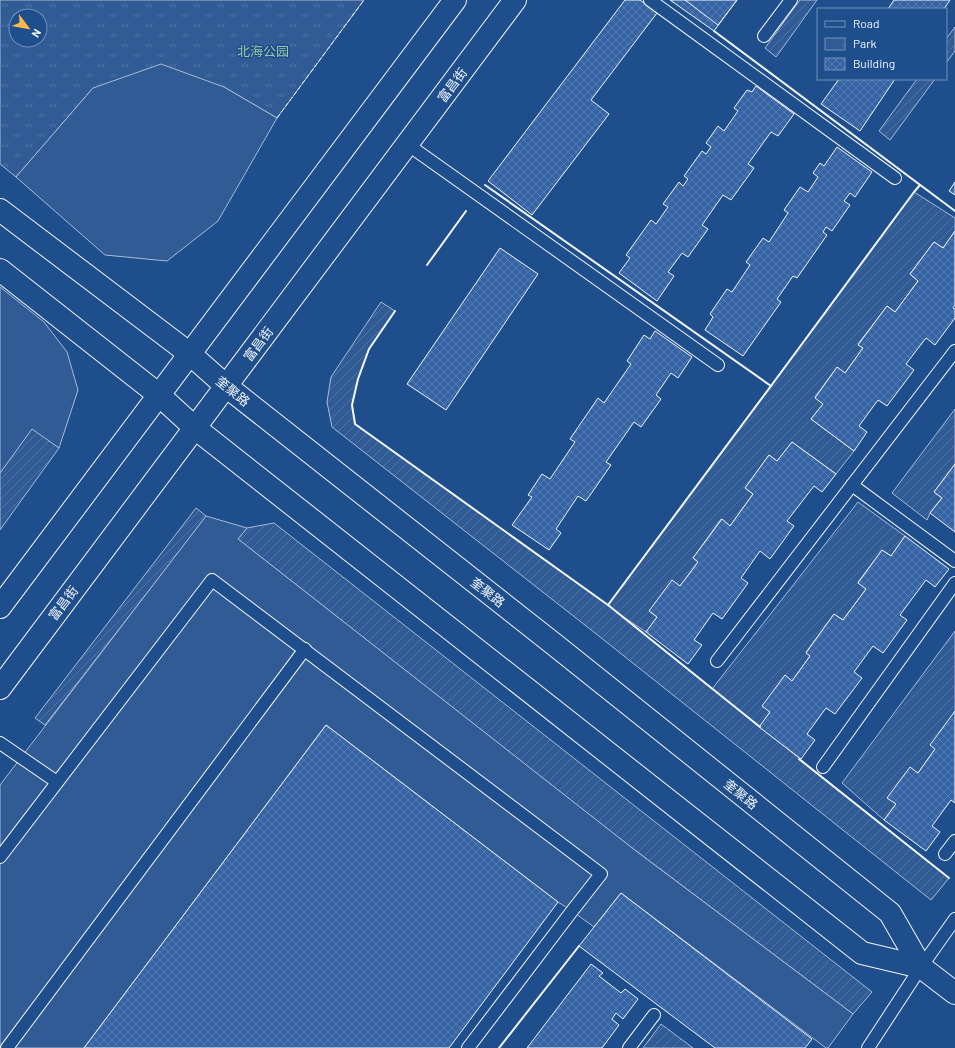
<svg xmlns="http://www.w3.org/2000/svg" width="955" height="1048" font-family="Barlow,'Noto Sans SC',sans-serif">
	<defs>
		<pattern id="park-tufts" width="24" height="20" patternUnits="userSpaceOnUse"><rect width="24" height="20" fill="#305b95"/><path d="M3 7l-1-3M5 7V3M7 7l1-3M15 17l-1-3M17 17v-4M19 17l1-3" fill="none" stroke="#4e73a5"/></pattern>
		<pattern id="garden-furrows" width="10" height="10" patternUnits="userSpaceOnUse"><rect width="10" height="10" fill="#305b95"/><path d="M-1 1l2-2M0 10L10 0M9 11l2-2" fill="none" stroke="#4e73a5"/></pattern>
		<pattern id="building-cross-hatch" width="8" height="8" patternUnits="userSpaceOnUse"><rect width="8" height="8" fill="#3563a3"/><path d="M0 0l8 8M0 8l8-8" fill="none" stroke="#537ab1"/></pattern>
	</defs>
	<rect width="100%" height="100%" fill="#1f4e8c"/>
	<path fill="url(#park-tufts)" stroke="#a8bbd7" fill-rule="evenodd" d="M0,0H364L277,118L224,87L93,88L16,177L0,164ZM16,16H40V40H16Z"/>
	<g fill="url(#garden-furrows)" stroke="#a8bbd7">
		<polygon points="800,0 817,0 776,57 765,48"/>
		<polygon points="955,27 955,51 946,63 946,39"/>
		<polygon points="917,79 935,79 890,140 879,131"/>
		<polygon points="914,192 955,218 955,231 943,248 934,242 910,274 918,281 895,312 887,306 858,344 863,348 845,373 837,367 815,397 823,404 811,419 854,451 836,474 792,442 777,461 769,455 745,488 753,494 730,526 721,519 693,558 698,562 680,586 649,611 657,617 646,632 615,611 712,689 858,502 905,536 891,556 882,550 858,582 866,589 843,620 834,614 806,652 810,656 792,681 785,676 770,712 760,727 949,878 931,900 590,629 332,427 327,402 331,377 381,302 395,311 369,349 358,379 352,405 355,424 608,605"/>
		<polygon points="955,409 955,464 934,492 942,498 930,513 927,520 892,493"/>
		<polygon points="32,428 59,448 0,530 0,473"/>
		<polygon points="196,508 206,516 184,545 45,725 35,718"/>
		<polygon points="274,523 872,992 853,1014 623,841 238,539 247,528"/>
		<polygon points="955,631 955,711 935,749 918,773 888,798 896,804 884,820 842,783"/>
		<polygon points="661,1024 693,1048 643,1048"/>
	</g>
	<g fill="#305b95" stroke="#a8bbd7">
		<polygon points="161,64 224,87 277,118 218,221 167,261 105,255 16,177 93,88"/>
		<polygon points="0,287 44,322 67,352 78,390 59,448 32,429 0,473"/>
		<polygon points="206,516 247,528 238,539 636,851 853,1014 828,1048 826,1048 621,893 594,927 572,911 558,902 326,725 84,1048 0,1048 0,785"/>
	</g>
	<g fill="url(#building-cross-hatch)" stroke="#f2f6ff">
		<polygon points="625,0 640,0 657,13 591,100 609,114 532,215 488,181"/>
		<polygon points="670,0 737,0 714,31"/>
		<polygon points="685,0 737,0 718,25"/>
		<polygon points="894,0 950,0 944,9 888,9"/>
		<polygon points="839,79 895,79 860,131 821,104"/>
		<polygon points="756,86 794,114 778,136 771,132 748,164 754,168 731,200 723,195 702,225 708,229 688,257 682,253 668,272 674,276 657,301 619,273 630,258 626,255 651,220 656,224 668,207 663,204 679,182 683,186 688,179 684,176 702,151 706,154 711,147 706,143 718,126 724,131 738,111 734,108 747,90 752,92"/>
		<polygon points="837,147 872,172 855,197 850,193 844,201 850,205 832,231 826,227 823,232 827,235 797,278 793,276 777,299 781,302 743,356 705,330 713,317 710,314 727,289 732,292 750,265 746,262 763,238 769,242 788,213 784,210 800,187 808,192 818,177 813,173 820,163 824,166"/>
		<polygon points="955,182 955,195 949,191"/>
		<polygon points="955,231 955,305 953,308 955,309 955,318 935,345 926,338 906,364 914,370 887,406 878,400 859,426 867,432 854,451 811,419 823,404 815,398 837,367 845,373 863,348 858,345 887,306 895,312 918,281 910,274 934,242 943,248"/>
		<polygon points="500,248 538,274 446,410 407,384"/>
		<polygon points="655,331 692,357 678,378 671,373 656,395 661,399 641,427 634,422 606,462 611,465 586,501 578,496 556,529 561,533 549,550 512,525 532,497 528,495 542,474 550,479 575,442 570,439 598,398 604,403 631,364 627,361 644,335 650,339"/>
		<polygon points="792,442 836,474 822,492 814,486 787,521 794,526 770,559 760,551 741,578 748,583 722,619 713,613 694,640 702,645 688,664 646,632 657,617 649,611 672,580 680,586 698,562 693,558 722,519 730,526 753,494 745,488 769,455 777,461"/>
		<polygon points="955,464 955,532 930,513 942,498 934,492"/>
		<polygon points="905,536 949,569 935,587 926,580 900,615 907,620 883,653 873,646 854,672 862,678 835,714 826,708 807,734 815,740 801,759 759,727 770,712 762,706 785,675 792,681 810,656 806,653 834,614 843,620 866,589 858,583 882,550 891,556"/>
		<polygon points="955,711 955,803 951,800 932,826 940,832 926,851 884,820 896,804 887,798 910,767 918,773 935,749 930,745"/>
		<polygon points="326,725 558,902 449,1048 84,1048"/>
		<polygon points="621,893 812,1039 805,1048 715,1048 579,946"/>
		<polygon points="591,964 603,973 599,976 621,993 625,989 638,999 623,1019 616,1013 612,1019 619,1025 602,1048 527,1048"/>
	</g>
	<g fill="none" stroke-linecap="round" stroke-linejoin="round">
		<defs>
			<g id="lane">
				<polyline points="650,0 895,178"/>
				<polyline points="764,36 791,0"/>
				<polyline points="407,144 718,365"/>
				<polyline points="852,485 955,561"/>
				<polyline points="717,661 955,351"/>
				<polyline points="0,743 57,782"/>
				<polyline points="823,767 955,583"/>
				<polyline points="945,854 955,841"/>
				<polyline points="0,857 212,580 601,874 572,911 468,1048"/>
				<polyline points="7,1048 305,649"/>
				<polyline points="629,1048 654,1015"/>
				<polyline points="868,1048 921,967 955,919"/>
			</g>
			<g id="secondary">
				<polyline points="0,210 190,354 226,386 555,645 890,913 921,967 955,993"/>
				<polyline points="0,270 159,395 195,428 862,953 921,967"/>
			</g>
			<g id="primary">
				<polyline points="0,607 455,0"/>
				<polyline points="0,688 515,0"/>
			</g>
		</defs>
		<use href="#lane" stroke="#f2f6ff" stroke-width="14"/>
		<use href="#secondary" stroke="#f2f6ff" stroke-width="24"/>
		<use href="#primary" stroke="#f2f6ff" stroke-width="24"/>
		<use href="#lane" stroke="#1f4e8c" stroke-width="12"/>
		<use href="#secondary" stroke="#1f4e8c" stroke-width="22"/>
		<use href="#primary" stroke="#1f4e8c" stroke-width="22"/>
		<polyline stroke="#f2f6ff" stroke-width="1" stroke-dasharray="5 2" stroke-linecap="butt" points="277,118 364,0"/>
		<g stroke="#f2f6ff" stroke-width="2">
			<polyline points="714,31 955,211"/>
			<polyline points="485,185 771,386"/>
			<polyline points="427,265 466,211"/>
			<polyline points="395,311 369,349 358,379 352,405 355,424 608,605 760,727"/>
			<polyline points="608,605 771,386 914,192 920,185"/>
			<polyline points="799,759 949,878"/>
			<polyline points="499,1048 579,946"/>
		</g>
	</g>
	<g text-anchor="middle" stroke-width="3" stroke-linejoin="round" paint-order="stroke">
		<g font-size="13" fill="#97c8a6" stroke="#1f4e8c">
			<text x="263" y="56">北海公园</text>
		</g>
		<g font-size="13" fill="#f2f6ff" stroke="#1f4e8c">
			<text transform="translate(452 85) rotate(-53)" y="5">富昌街</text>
			<text transform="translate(258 344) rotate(-53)" y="5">富昌街</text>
			<text transform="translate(233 391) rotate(39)" y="5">奎聚路</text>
			<text transform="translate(488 592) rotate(38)" y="5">奎聚路</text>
			<text transform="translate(63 603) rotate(-53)" y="5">富昌街</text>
			<text transform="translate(741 794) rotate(39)" y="5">奎聚路</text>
		</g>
	</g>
	<rect x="817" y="8" width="130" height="72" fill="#1f4e8c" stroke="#7391ba"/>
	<rect x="825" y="21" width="20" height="6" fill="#1f4e8c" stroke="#7391ba"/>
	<text x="853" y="28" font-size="12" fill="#f2f6ff">Road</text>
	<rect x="825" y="38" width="20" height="12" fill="url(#park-tufts)" stroke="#7391ba"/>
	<text x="853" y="48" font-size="12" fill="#f2f6ff">Park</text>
	<rect x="825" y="58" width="20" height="12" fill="url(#building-cross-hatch)" stroke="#7391ba"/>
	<text x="853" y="68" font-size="12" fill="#f2f6ff">Building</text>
	<g transform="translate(28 28) rotate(122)"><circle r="19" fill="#1f4e8c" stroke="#7391ba"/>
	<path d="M0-3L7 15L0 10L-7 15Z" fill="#ffb74d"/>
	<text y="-6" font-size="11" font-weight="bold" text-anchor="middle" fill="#f2f6ff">N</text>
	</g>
</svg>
